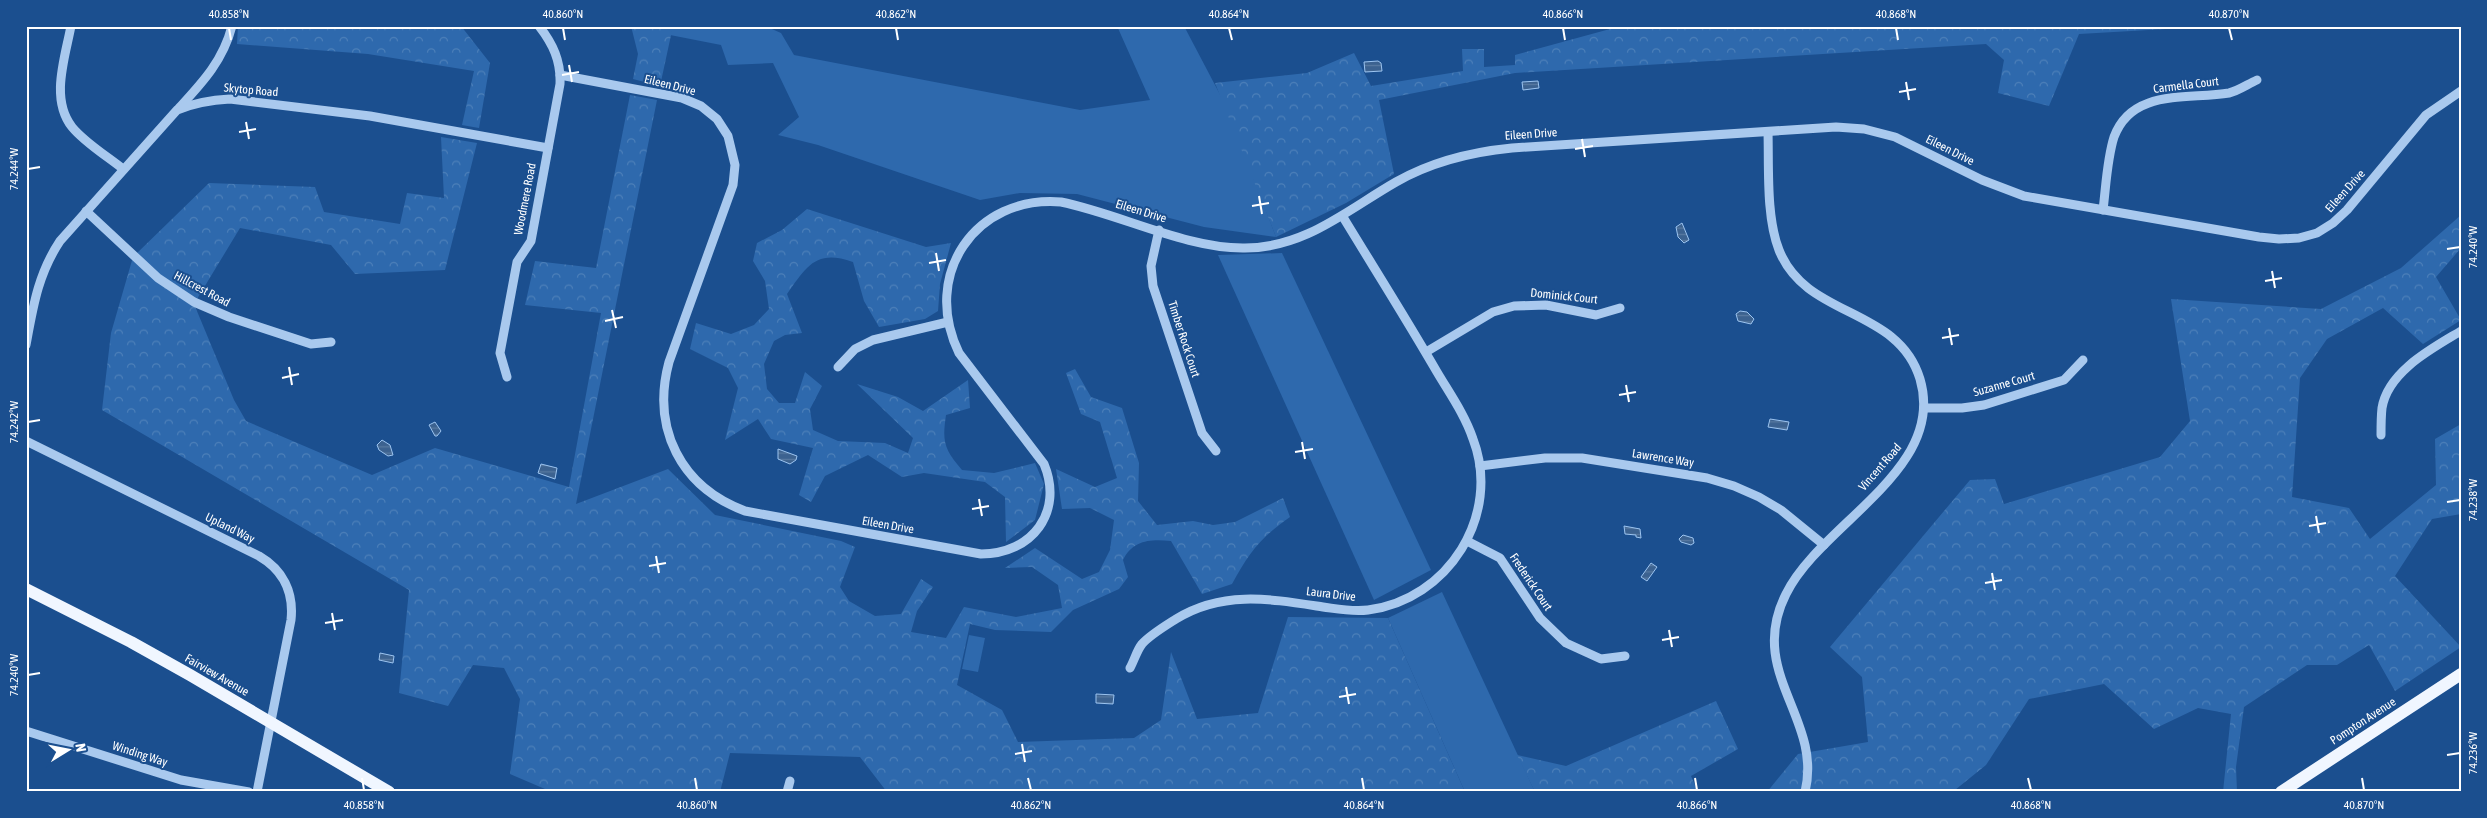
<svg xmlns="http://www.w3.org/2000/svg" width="2487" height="818" font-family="'Asap Condensed',sans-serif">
	<defs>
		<pattern id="forest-crowns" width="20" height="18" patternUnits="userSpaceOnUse" patternTransform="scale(1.25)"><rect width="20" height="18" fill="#2e69ad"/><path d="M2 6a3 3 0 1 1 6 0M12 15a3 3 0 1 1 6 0" fill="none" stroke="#4d80b9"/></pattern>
		<pattern id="water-rules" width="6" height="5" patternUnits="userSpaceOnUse" patternTransform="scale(1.25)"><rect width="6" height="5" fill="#3c6290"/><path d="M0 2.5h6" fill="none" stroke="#597aa1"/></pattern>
	</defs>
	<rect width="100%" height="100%" fill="#1b4f8f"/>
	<g fill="#2e69ad">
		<polygon points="673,26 765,26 781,33 794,55 1080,110 1150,100 1117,26 1184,26 1225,104 1276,237 1204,227 1077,194 1020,193 980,200 818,145 778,135 799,117 773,63 728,65 721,45 670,35"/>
		<polygon points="1282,253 1431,570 1374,600 1218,255"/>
		<polygon points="1442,592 1535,792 1465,792 1388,618"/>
		<polygon points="969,635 985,638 978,672 962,669"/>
	</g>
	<g fill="url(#forest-crowns)">
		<polygon points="238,26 461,26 490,63 479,128 462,125 474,71 368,54 237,44"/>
		<polygon points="631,26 673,26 660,86 633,79 638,54"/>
		<polygon points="1621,26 2218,26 2079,34 2049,106 1998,93 2004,60 1986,44 1515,73 1379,100 1394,174 1346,203 1276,237 1215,83 1307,73 1354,53 1371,86 1463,71 1462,49 1484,49 1484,67 1515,65 1515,55"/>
		<path d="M630,95L657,100L576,504L668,469L715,515L841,541L855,547L840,587L849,601L875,616L901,614L921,579L933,587L917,611L911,632L946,638L964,607L1016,617L1062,608L1058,585L1032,567L1005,568L1035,548L1082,579L1099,572L1110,550L1114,520L1090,508L1062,509L1056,469L1095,487L1117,478L1100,422L1081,414L1066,373L1075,369L1091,397L1122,408L1139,463L1138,501L1157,525L1193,521L1213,525L1235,522L1283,498L1290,517C1260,538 1249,553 1232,584L1202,594L1171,541C1150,539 1133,540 1123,560L1128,577L1119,589L1073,610L1051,632L995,630L970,624L957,685L1002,710L1018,742L1134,738L1161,720L1171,652L1197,719L1258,713L1288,617L1388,618L1465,792H887L860,757L730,753L720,792H552L510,774L520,699L504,668L473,665L448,706L399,693L409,590L102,410L111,333L133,257L209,183L315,187L324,212L400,224L407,193L444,198L441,137L477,143L445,270L355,274L331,245L240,228L194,304L234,400L246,421L372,475L435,448L569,487L601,313L525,305L535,261L596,268Z"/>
		<path d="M807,209L926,247L951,243L940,284L938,311L925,319L879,327L864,301L853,262C816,249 807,266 787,294L802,333L785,335L774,341L764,364L767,389L779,403H795L805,372L822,386L810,409L813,430L838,441L885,443L908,453L913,438L857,384L898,397L923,411L968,380L970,408L946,415C942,442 944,449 962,470L994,473L1035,463L1044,484L1035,520L1006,542L1005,497L985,482L924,473L902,477L868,455L825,476L811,502L799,495L813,448L771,439L758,419L725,440L738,388L728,368L690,349L696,323L731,334L754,325L769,309L765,281L753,261L757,243L782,230Z"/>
		<polygon points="2461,215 2461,248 2436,277 2461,320 2423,344 2383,308 2327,339 2300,378 2292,497 2349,508 2370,539 2436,485 2435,439 2461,424 2461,514 2432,519 2395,576 2461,647 2395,691 2369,645 2337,665 2307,665 2244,707 2236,767 2237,792 2223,792 2231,714 2198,708 2154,729 2104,684 2029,699 1986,765 1955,790 1767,792 1798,754 1868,742 1862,677 1830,647 1970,480 1995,479 2004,504 2160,457 2190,421 2171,299 2321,309 2401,268"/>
		<polygon points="1716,701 1738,749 1691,776 1698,792 1535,792 1517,755 1566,766"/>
	</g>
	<g fill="url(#water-rules)" stroke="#9cc4f0">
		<polygon points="1378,61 1381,63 1382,71 1365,72 1364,62"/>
		<polygon points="1538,81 1539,88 1523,90 1522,82"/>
		<polygon points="1682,223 1689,240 1684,243 1678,237 1676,227"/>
		<polygon points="1740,311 1747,312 1754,319 1751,324 1738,321 1736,314"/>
		<polygon points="1770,419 1789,422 1787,430 1768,427"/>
		<polygon points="435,422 441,431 437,436 435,436 429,425"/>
		<polygon points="382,440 390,445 393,455 388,456 379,450 377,445"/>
		<polygon points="778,449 797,456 796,460 790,464 778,459"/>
		<polygon points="541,464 557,468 555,479 538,473"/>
		<polygon points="1624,526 1640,529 1641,538 1636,537 1636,535 1625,534"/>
		<polygon points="1683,535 1693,538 1694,543 1691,545 1681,542 1679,539"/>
		<polygon points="1651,563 1657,567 1647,581 1641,577"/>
		<polygon points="380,653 394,656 393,663 379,660"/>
		<polygon points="1096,694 1114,695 1113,704 1096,703"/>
	</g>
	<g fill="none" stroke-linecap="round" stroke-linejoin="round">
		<g stroke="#a9c9ee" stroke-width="9">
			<path d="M71,26C65,58 50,99 72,127C85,143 107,156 123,169"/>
			<path d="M560,75L682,98L701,106L717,119L728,136L735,165L733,185L669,362C651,429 681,487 745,511L981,554C1032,554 1064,512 1044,464L959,353C921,275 975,195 1061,202C1120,214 1187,249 1245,248C1305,248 1347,210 1396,182C1431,162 1471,152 1512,148L1836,127L1864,129L1895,137L1982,180L2024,196L2259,237L2279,239L2299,238L2317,233L2333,223L2347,210L2426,115L2461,91"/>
			<path d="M179,108C202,83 223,61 232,26"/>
			<path d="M1768,132C1769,168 1766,217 1779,250C1806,319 1898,306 1920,379C1947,470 1821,523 1786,594C1746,673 1823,718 1805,792"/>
			<path d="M2103,210C2106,186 2107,159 2114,137C2132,88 2188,100 2229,93C2238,91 2248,84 2257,80"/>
			<polyline points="86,211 158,278 194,302 229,317 311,344 331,342"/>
			<polyline points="1159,230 1151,266 1153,286 1202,433 1216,451"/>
			<path d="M26,345C33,307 38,274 60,241L177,110C194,103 211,100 230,99L370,116L548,148"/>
			<polyline points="1426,352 1493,312 1514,306 1546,305 1596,315 1620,308"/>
			<polyline points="838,367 855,349 873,340 948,322"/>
			<path d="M507,377L500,353L517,262L531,241L560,84C561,61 553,44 539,26"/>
			<polyline points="1924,408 1962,408 1984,405 2064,380 2083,360"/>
			<path d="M2381,435C2381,426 2381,417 2382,408C2388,371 2433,348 2461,331"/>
			<path d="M26,441L259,556C283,570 294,592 291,620L257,792"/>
			<polyline points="1480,466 1545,458 1582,458 1707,478 1734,486 1759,497 1781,510 1824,545"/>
			<polyline points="1467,541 1500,558 1540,618 1566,643 1601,659 1625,656"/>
			<path d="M1130,668C1134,661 1137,650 1142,644C1150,635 1165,626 1176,619C1223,590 1271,599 1323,607C1338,609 1352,612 1368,610C1448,600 1502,515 1473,439C1465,415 1450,394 1437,372C1407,320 1374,268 1343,217"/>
			<polyline points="26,731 181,780 249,792"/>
			<polyline points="787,792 790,781"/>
		</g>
		<g stroke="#f0f6ff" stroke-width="12">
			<polyline points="26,589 131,642 190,675 389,792"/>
			<polyline points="2281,792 2461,674"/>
		</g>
	</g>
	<path fill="none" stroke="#fff" stroke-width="2" d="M229,28L231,40M563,28L565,40M896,28L898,40M1229,28L1232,40M1563,28L1565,40M1896,28L1898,40M2229,28L2232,40M569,65L572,82M562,75L579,72M1906,82L1909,100M1899,92L1916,89M246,122L249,139M239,132L256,129M1582,139L1585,157M1575,149L1593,146M28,169L40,167M1259,196L1262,214M1252,206L1269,203M2447,249L2460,247M936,253L939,271M929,263L946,260M2272,271L2275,288M2265,281L2282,278M612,310L616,328M605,321L623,317M1949,328L1952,345M1942,338L1959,335M289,367L292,385M282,378L299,374M1626,385L1629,402M1619,395L1636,392M28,422L40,420M1302,442L1305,459M1295,452L1313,449M979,499L982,516M2447,502L2460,500M972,509L989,506M2316,516L2319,533M2309,526L2326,523M656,556L659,573M649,566L666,563M1992,573L1995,590M1985,583L2002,580M332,613L335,630M325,623L343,620M1669,630L1672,647M1662,640L1679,637M28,675L40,673M1346,687L1349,704M1339,697L1356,694M1022,744L1025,762M1015,754L1032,751M2447,755L2460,753M362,778L364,790M695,778L697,790M1028,778L1031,790M1362,778L1364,790M1695,778L1697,790M2028,778L2031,790M2362,778L2364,790"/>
	<g text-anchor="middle" stroke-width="4" stroke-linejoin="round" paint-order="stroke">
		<g font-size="12" fill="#fff" stroke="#1b4f8f">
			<text transform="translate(670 85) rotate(14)" y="4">Eileen Drive</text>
			<text transform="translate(2186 85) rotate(-7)" y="4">Carmella Court</text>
			<text transform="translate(251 90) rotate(5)" y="4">Skytop Road</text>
			<text transform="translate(1531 134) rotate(-4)" y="4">Eileen Drive</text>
			<text transform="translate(1950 150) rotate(27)" y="4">Eileen Drive</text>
			<text transform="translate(2345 191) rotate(-48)" y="4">Eileen Drive</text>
			<text transform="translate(525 199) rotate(-79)" y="4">Woodmere Road</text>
			<text transform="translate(1141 211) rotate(17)" y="4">Eileen Drive</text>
			<text transform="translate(202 289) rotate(28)" y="4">Hillcrest Road</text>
			<text transform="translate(1564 296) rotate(6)" y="4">Dominick Court</text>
			<text transform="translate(1184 339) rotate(72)" y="4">Timber Rock Court</text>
			<text transform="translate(2004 384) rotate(-16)" y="4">Suzanne Court</text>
			<text transform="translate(1663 458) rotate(9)" y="4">Lawrence Way</text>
			<text transform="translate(1880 467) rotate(-49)" y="4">Vincent Road</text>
			<text transform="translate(888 525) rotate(10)" y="4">Eileen Drive</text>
			<text transform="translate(230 528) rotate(26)" y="4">Upland Way</text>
			<text transform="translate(1531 582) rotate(56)" y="4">Frederick Court</text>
			<text transform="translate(1331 594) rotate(7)" y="4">Laura Drive</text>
			<text transform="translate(217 675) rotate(30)" y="4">Fairview Avenue</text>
			<text transform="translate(2363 721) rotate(-33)" y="4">Pompton Avenue</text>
			<text transform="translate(140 754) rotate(18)" y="4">Winding Way</text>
		</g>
	</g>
	<rect width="2487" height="818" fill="none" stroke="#1b4f8f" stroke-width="55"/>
	<g transform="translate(68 750) rotate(80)" stroke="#1b4f8f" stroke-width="4" paint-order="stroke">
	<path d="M0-4L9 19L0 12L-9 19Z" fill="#ffffff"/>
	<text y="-8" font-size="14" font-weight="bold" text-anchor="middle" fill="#ffffff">N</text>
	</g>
	<rect x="28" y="28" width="2432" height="762" fill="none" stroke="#fff" stroke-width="2"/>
	<g font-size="12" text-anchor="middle" fill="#fff">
		<text x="229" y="18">40.858°N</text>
		<text x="563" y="18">40.860°N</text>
		<text x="896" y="18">40.862°N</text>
		<text x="1229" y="18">40.864°N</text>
		<text x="1563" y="18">40.866°N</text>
		<text x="1896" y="18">40.868°N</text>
		<text x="2229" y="18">40.870°N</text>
		<text transform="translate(14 169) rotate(-90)" y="4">74.244°W</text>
		<text transform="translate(2473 247) rotate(-90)" y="4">74.240°W</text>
		<text transform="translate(14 422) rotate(-90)" y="4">74.242°W</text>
		<text transform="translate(2473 500) rotate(-90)" y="4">74.238°W</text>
		<text transform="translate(14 675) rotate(-90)" y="4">74.240°W</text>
		<text transform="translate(2473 753) rotate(-90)" y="4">74.236°W</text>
		<text x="364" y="809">40.858°N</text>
		<text x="697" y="809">40.860°N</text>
		<text x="1031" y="809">40.862°N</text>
		<text x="1364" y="809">40.864°N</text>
		<text x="1697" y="809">40.866°N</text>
		<text x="2031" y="809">40.868°N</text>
		<text x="2364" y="809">40.870°N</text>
	</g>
</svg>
